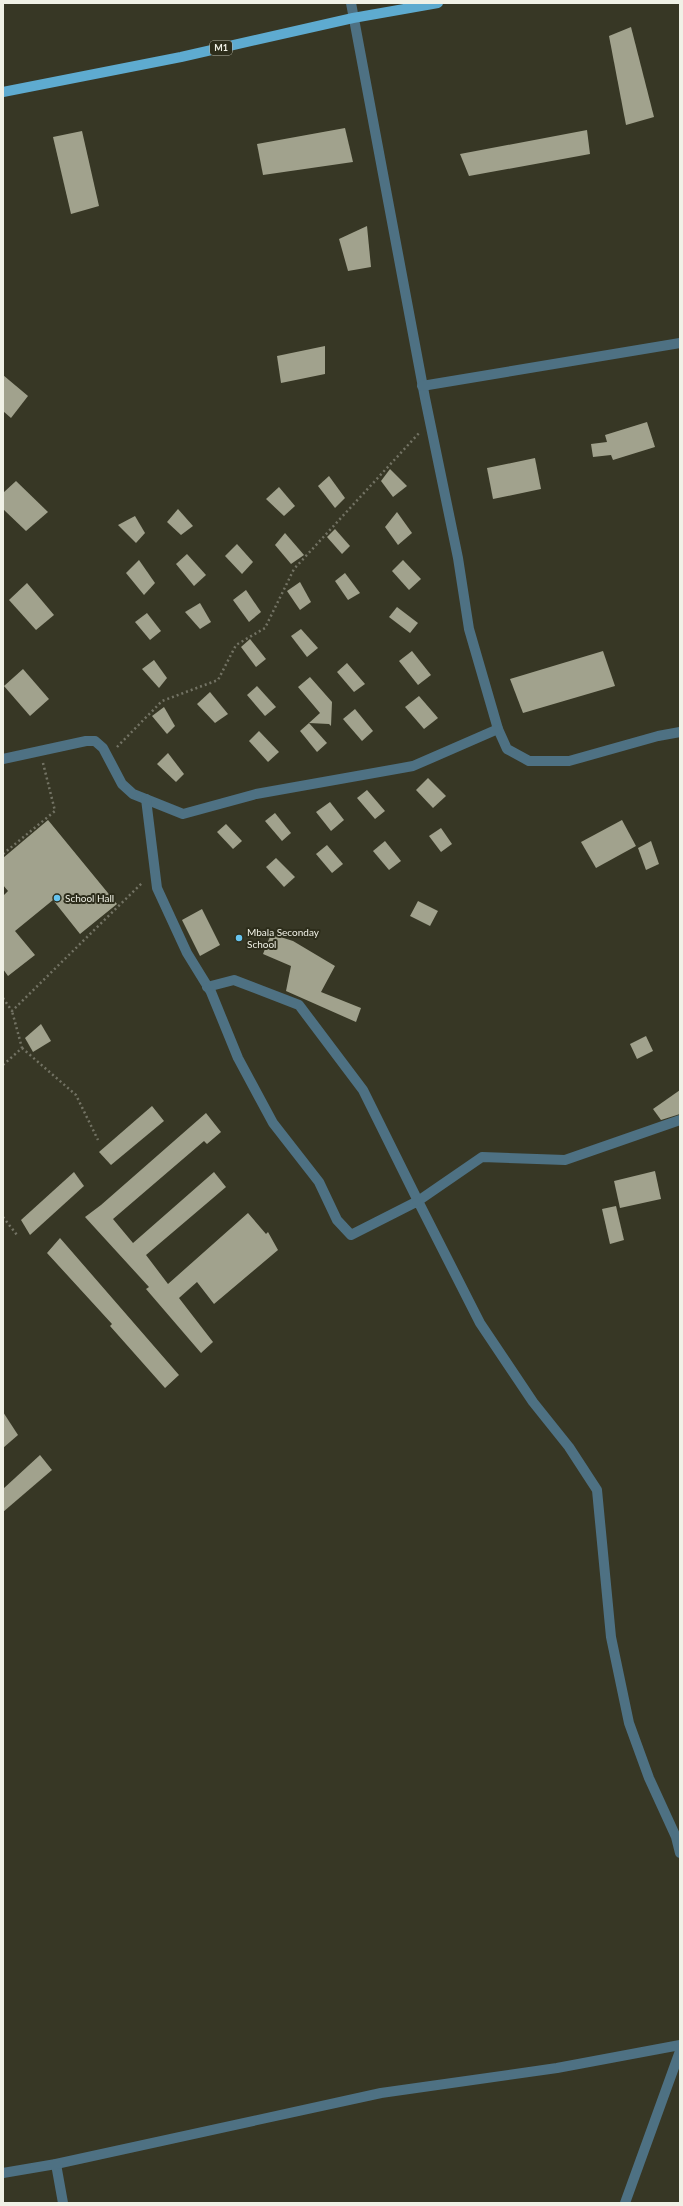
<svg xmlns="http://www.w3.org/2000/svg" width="683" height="2206" font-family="Lato,sans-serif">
	<rect width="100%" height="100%" fill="#373725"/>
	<g fill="#a1a28d">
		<polygon points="631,27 654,117 626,125 609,36"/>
		<polygon points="345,128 353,162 263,175 257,144"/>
		<polygon points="587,130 590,154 469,176 460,154"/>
		<polygon points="82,131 99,206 71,214 53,137"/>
		<polygon points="367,226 371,267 348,271 339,239"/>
		<polygon points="325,346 325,374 281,383 277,356"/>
		<polygon points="3,375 28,396 11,418 3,411"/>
		<polygon points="647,422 655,447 613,460 611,455 593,457 591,444 607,442 605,435"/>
		<polygon points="535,458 541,489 493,499 487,468"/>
		<polygon points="390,469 407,486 393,497 381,481"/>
		<polygon points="329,476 345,498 335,508 318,486"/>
		<polygon points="16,481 48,512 26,531 3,509 3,493"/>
		<polygon points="279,487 295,506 284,516 266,499"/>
		<polygon points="178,509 193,526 181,535 167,522"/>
		<polygon points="397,512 412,533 398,545 385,527"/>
		<polygon points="135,516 145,533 136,543 118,525"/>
		<polygon points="335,529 350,546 342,554 327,537"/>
		<polygon points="285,533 304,555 291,564 275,545"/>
		<polygon points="237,544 253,562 242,574 225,556"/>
		<polygon points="187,554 206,575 194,586 176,564"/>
		<polygon points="139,560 155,583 144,595 126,573"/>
		<polygon points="403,560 421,579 409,590 392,571"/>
		<polygon points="345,573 360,593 348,600 335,581"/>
		<polygon points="300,582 311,602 300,610 287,591"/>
		<polygon points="27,583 54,615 36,630 9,600"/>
		<polygon points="246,590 261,612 249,622 233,600"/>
		<polygon points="200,603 211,622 200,629 185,612"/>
		<polygon points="397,607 418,623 410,633 389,617"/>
		<polygon points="147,613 161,631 150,640 135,622"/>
		<polygon points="301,629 318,648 307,657 291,636"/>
		<polygon points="250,639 266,659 256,667 241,647"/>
		<polygon points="412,651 431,675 418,685 399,661"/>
		<polygon points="603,651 615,686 523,713 510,679"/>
		<polygon points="154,660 167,678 159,688 142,669"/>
		<polygon points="347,663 365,684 354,692 337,672"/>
		<polygon points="23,669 49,699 30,716 4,686"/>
		<polygon points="310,677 332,702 331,726 329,724 309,723 320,713 298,687"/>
		<polygon points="257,686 276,707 265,716 247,695"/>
		<polygon points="210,692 228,714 215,723 197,704"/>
		<polygon points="419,696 438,718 424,729 405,707"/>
		<polygon points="164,707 175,726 167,734 152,716"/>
		<polygon points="355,709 373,731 362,741 343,719"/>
		<polygon points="309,723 327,743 317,752 300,731"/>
		<polygon points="259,731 279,752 268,762 249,741"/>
		<polygon points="168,753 184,774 176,782 157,764"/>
		<polygon points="428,778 446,796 433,808 416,790"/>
		<polygon points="367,790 385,811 375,819 357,798"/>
		<polygon points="330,802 344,820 331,831 316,812"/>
		<polygon points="275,813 291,833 282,841 265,821"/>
		<polygon points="48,820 117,904 80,934 53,900 15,931 35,955 8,976 3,969 3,896 8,891 3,885 3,858"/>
		<polygon points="622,820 636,846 596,868 581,842"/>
		<polygon points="226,824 242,841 233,849 217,832"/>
		<polygon points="441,828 452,844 441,852 429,836"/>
		<polygon points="385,841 401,861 389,870 373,851"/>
		<polygon points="651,841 659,864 646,870 638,848"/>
		<polygon points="327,845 343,864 332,873 316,854"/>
		<polygon points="276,858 295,877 284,887 266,867"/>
		<polygon points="418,901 438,911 430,926 410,916"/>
		<polygon points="202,909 220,945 200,956 182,920"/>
		<polygon points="271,934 293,941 335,966 321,992 361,1008 356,1022 286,991 291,966 263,954"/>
		<polygon points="41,1024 51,1041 33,1052 25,1038"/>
		<polygon points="646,1036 653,1051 637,1059 630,1044"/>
		<polygon points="680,1090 680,1114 661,1120 653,1109"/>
		<polygon points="152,1106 164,1121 111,1165 99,1152"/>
		<polygon points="206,1113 221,1132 207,1144 204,1141 113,1219 133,1243 214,1172 226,1187 146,1255 168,1284 248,1213 266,1234 268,1232 278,1250 214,1304 197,1282 179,1298 213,1342 201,1353 146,1289 149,1287 85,1217 101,1205"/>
		<polygon points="655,1171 661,1199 620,1208 614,1181"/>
		<polygon points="74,1172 84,1186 30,1235 21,1220"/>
		<polygon points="616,1206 624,1240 610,1244 602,1209"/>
		<polygon points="60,1238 179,1375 165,1388 110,1326 112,1324 47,1253"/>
		<polygon points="3,1412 18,1435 3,1448"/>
		<polygon points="40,1455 52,1470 3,1512 3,1489"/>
	</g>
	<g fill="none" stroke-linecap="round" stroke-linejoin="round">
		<g stroke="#737364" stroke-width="2.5" stroke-dasharray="2 3" stroke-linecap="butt">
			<polyline points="117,747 162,701 218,680 236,645 265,628 294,569 420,432"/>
			<polyline points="3,854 55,811 43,763"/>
			<polyline points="3,998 12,1011 143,882"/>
			<polyline points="22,1048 76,1095 98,1140"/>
			<polyline points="3,1065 22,1048 12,1011"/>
			<polyline points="3,1217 17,1235"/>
		</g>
		<g stroke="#4e7183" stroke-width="10">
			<polyline points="351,3 425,398 458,558 469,629 498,729 507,749 529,761 569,761 658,736 680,732"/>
			<polyline points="422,386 680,343"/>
			<polyline points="3,759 86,741 95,741 103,748 122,784 133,794 183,814 256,794 413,766 498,729"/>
			<polyline points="146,799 157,888 187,953 211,992 238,1058 273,1123 319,1182 337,1220 351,1235 418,1201 480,1323 533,1402 569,1447 597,1490 611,1637 629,1723 649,1778 676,1837 680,1853"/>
			<polyline points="207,987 234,980 299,1005 363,1090 418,1201 482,1157 565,1160 680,1120"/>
			<polyline points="56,2164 63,2203"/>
			<polyline points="3,2173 56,2164 381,2093 557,2068 680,2045"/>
			<polyline points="625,2203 680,2051"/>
		</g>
		<polyline stroke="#5eabd0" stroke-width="10" points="3,92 181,57 353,18 438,3"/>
	</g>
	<g fill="#67c4ef" stroke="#2d2d1b" stroke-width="1.5">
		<circle cx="57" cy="898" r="4"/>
		<circle cx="239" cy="938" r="4"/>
	</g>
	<g text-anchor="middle" stroke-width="4" stroke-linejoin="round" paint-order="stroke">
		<rect fill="#2d2d1b" stroke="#b6b6a9" stroke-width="1" x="210" y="41" width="22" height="14" rx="3"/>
		<g font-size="9" font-weight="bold" fill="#f0f1e6">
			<text x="221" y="51">M1</text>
		</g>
		<g font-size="10" fill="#f0f1e6" stroke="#2d2d1b" text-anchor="start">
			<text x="65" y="902">School Hall</text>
			<text x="247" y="936">Mbala Seconday<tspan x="247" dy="12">School</tspan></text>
		</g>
	</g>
	<rect width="683" height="2206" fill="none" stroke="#f0f1e6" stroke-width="8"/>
</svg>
